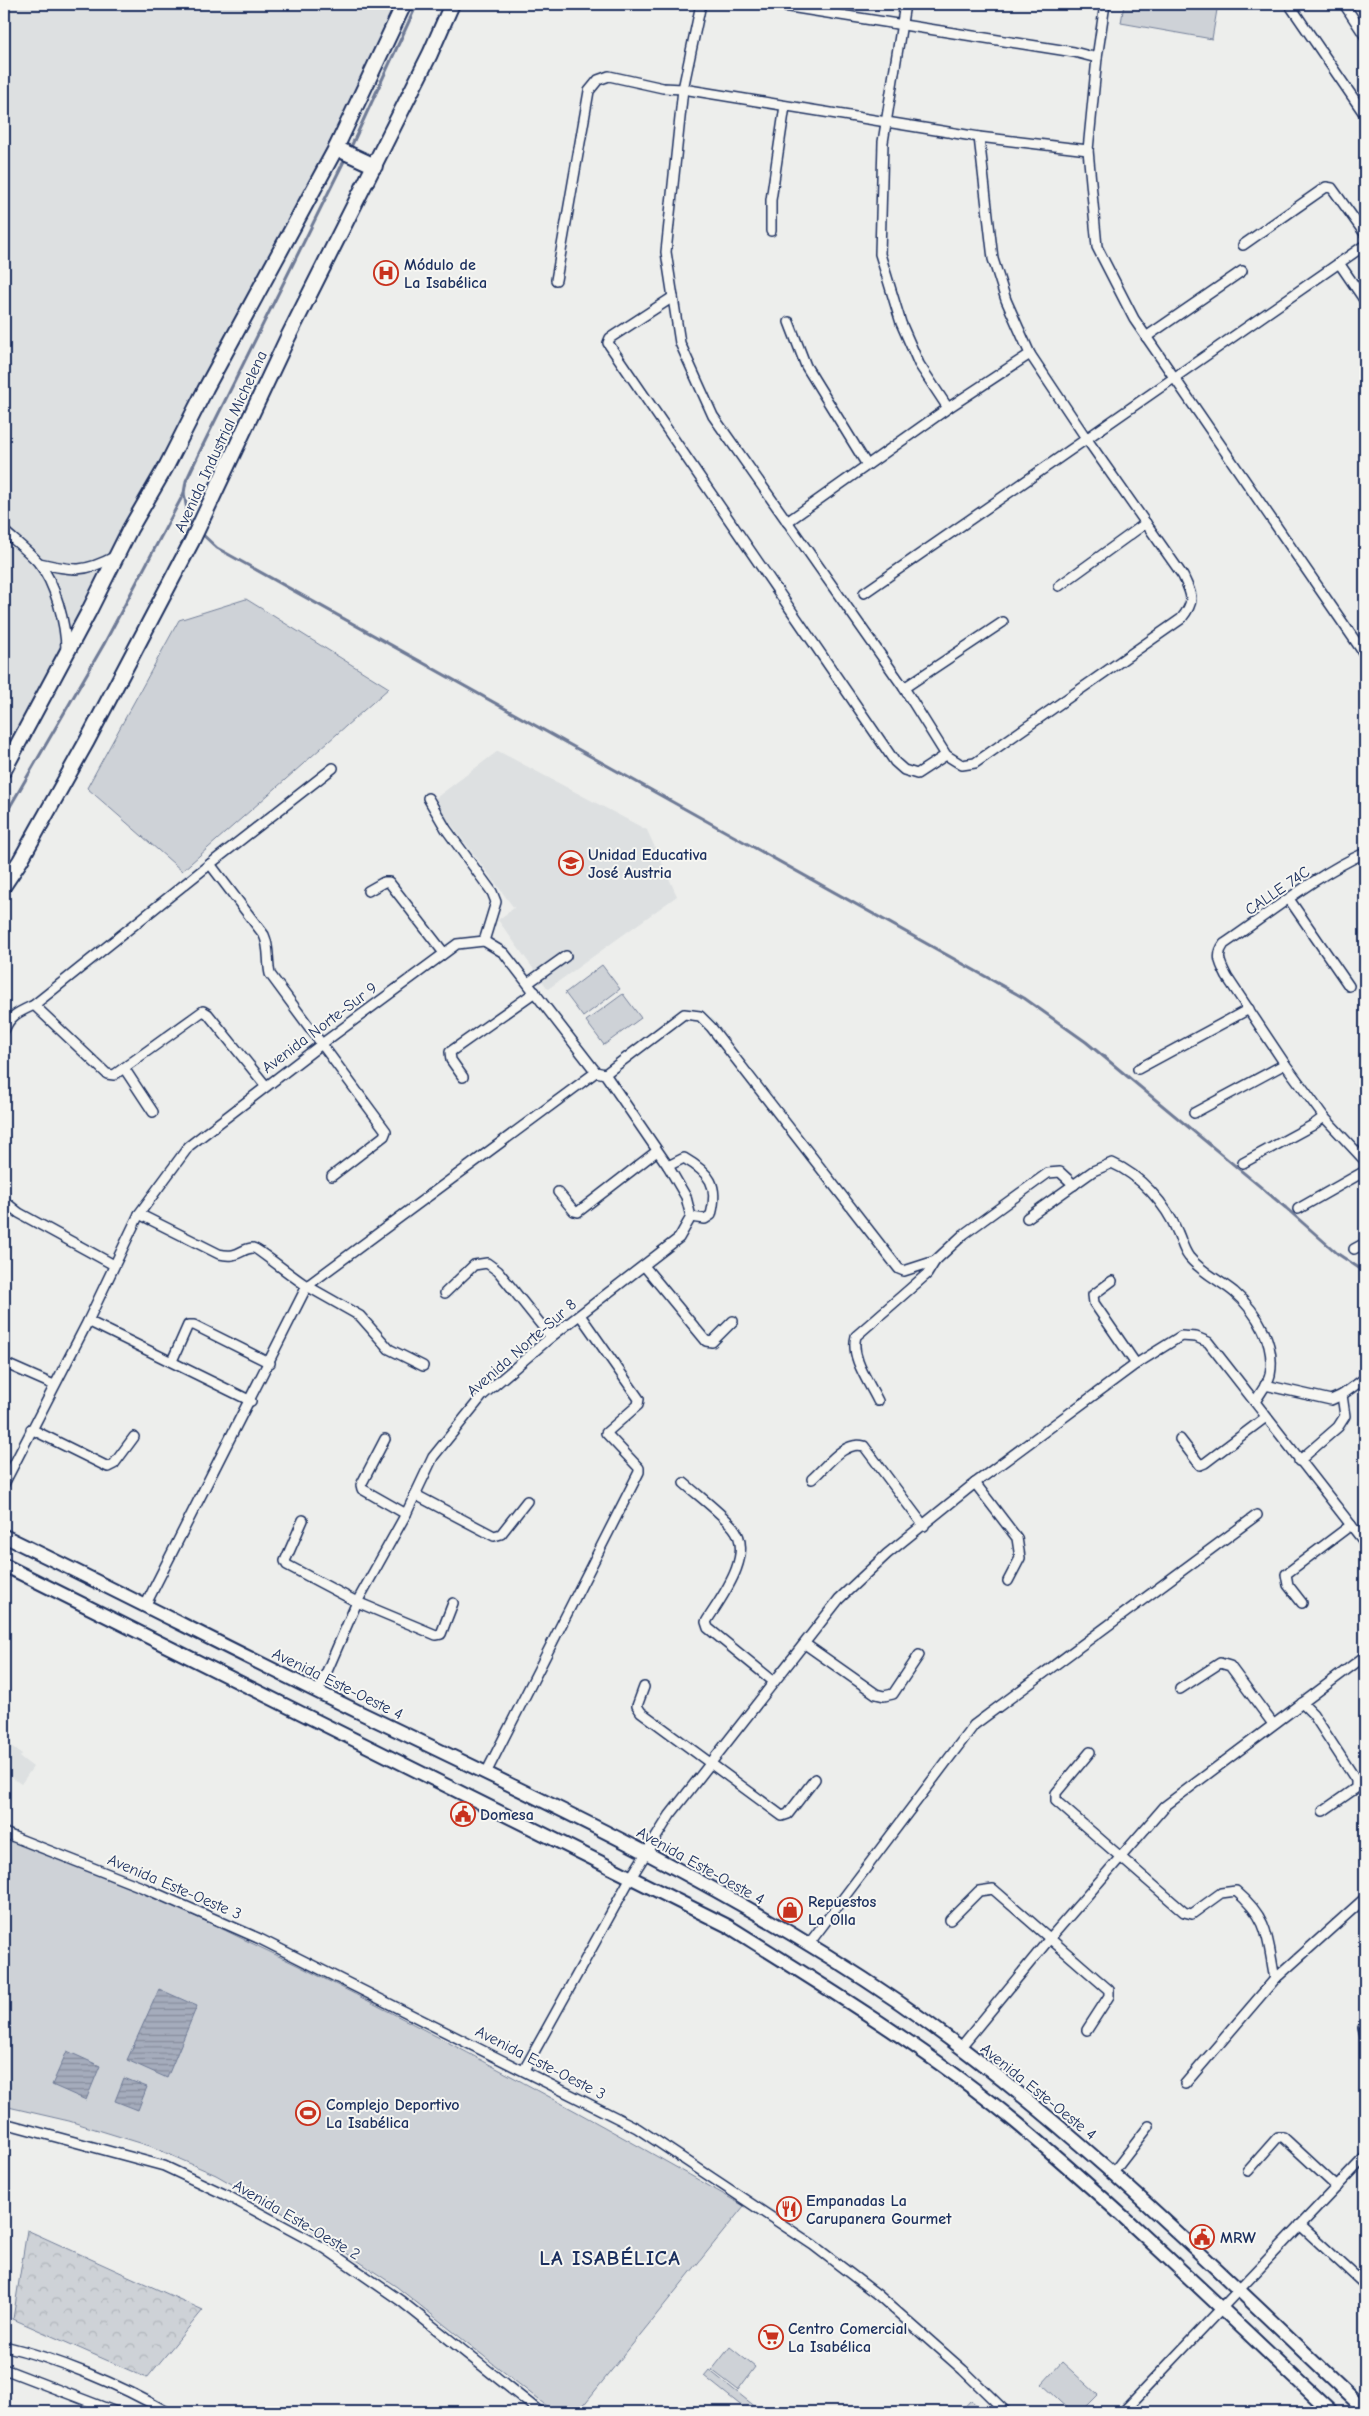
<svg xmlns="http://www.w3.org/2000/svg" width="1369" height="2416" font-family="'Comic Neue',sans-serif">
	<defs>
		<pattern id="park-crowns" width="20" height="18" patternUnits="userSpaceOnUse" patternTransform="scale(1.25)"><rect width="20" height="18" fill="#ced2d7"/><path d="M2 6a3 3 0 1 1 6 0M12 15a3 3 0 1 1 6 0" fill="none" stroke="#b0b5bb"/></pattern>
		<pattern id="water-rules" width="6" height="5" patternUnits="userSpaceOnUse" patternTransform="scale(1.25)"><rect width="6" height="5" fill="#a5acbc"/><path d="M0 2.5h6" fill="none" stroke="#868c9c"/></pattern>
	</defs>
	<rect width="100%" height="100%" fill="#edeeec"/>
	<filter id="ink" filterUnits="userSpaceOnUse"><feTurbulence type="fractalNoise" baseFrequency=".02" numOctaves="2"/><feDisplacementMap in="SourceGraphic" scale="10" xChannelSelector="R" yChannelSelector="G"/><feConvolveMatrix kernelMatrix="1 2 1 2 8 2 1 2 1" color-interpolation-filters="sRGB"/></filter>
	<g filter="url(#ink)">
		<g fill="#dde0e1">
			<polygon points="4,4 399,4 369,77 4,770"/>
			<polygon points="498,751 647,830 677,896 548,989 498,920 514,908 433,800"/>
			<polygon points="4,1741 22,1754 20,1757 33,1767 21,1784 8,1775 4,1780"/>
		</g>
		<polygon fill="url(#park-crowns)" stroke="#74809a" points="27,2230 203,2310 147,2378 13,2319"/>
		<g fill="#ced2d7" stroke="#74809a">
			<polygon points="1124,4 1218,4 1212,39 1121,23"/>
			<polygon points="246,599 389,688 182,871 87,788 179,620"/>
			<polygon points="602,965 620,989 583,1017 565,993"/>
			<polygon points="623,994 641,1018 604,1045 586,1021"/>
			<path d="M4,1826C102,1873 201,1918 299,1966C450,2041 598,2122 744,2206L578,2412H554L397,2287L309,2228L216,2175L150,2146L69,2121L4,2106Z"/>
			<polygon points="730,2347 755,2367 738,2390 712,2370"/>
			<polygon points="1062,2362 1098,2395 1081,2412 1072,2412 1042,2384"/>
			<polygon points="709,2370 762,2412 749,2412 704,2376"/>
			<polygon points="971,2400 984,2412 960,2412"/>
		</g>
		<g fill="url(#water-rules)" stroke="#6e7a96">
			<polygon points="159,1989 197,2006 167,2078 127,2060"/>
			<polygon points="67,2051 100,2066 86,2100 52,2085"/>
			<polygon points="124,2078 147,2087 138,2110 115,2101"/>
		</g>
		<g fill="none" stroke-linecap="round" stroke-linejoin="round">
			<g stroke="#6e7a96" stroke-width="3">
				<polyline points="350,149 417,4"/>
				<polyline points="184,493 189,522 195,527"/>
				<polyline points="201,533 217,548 1024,998 1086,1042 1286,1208 1338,1254 1365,1272"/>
				<polyline points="4,817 104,644 184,493 186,481 202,447 346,157"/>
			</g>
			<defs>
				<g id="minor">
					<path d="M701,4L683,89L666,252L680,343L713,416L904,688L946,755L962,765L975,763L1181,619C1196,601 1192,595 1183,576L1086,438L1030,354"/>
					<polyline points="771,4 1074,52 1097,58"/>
					<polyline points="905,4 883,142 880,254 901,323 919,364 948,408"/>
					<polyline points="1105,4 1097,58 1088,150 1097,247 1134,319 1365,655"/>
					<polyline points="1289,4 1365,115"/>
					<polyline points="1344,4 1365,36"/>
					<polyline points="771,231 771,200 785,106"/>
					<polyline points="1243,245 1326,187 1332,188 1365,234"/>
					<polyline points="1339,263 1365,301"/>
					<polyline points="556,280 589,91 598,80 609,76 663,88 683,89 979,137 1088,150"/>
					<polyline points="673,297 610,338 608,343 895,762 904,770 917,774 946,755"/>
					<polyline points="789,322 806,366 867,465"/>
					<polyline points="1146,337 1242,271"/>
					<polyline points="787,522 948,408 1030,354 1006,300 993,259 979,137"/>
					<path d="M4,531C15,541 28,551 38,562C55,582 66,624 66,650"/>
					<path d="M39,563C74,571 84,573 116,556"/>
					<polyline points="1059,586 1146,523"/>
					<path d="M864,593C1031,477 1199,362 1365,245"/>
					<polyline points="904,688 1003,622"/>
					<polyline points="428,798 446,829 492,892 496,902 484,941"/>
					<path d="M1365,853C1319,873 1267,915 1224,944C1215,956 1221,965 1227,977L1285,1064L1324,1117L1365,1161"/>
					<polyline points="210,864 333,768"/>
					<polyline points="368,891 384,882 389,882 444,953"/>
					<polyline points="1289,899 1349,986"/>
					<polyline points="528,983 566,956"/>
					<polyline points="34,1005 107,1074 114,1075 203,1011 208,1014 266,1086"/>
					<path d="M4,1031C10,1015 19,1012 34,1005L210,864L264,935C270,948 267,961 270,974L386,1131L384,1136L332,1176"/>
					<polyline points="124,1068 153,1112"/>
					<polyline points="1138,1069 1249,1009"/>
					<polyline points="605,1074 684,1014 700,1016 711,1027 899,1269 904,1271 935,1261 964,1234 1048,1173 1060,1172 1074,1185"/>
					<polyline points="463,1077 451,1060 450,1052 535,992"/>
					<polyline points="1194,1113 1285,1064"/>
					<polyline points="1243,1163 1313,1125 1324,1117"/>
					<path d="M668,1166L684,1158C710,1173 719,1185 711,1215L705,1219L691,1217"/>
					<polyline points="558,1192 574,1211 578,1212 657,1151"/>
					<polyline points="4,1201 19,1213 114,1265"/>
					<polyline points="1298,1209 1365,1171"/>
					<path d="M139,1214L219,1254C239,1259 241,1248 253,1248C257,1248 298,1281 307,1286L146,1604"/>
					<path d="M1027,1218L1093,1171L1112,1163C1140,1175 1166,1204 1178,1233C1182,1242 1183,1249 1189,1257C1201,1272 1219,1280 1234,1292C1257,1312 1276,1344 1270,1375C1268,1384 1259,1394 1255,1402"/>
					<polyline points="1354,1249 1365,1243"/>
					<polyline points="645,1267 706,1341 712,1342 733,1321"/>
					<polyline points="1112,1281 1093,1295 1094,1303 1136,1364"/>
					<polyline points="445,1293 474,1265 487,1263 498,1271 551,1337"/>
					<polyline points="88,1321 251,1401"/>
					<polyline points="172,1361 188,1325 194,1325 270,1363"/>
					<polyline points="4,1363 54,1385"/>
					<polyline points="423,1366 389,1349 360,1316 307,1286 596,1072"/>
					<polyline points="1265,1385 1331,1400 1342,1395 1365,1378"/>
					<path d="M878,1401C869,1382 850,1358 856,1336L927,1274L935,1261"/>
					<polyline points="31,1429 108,1467 114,1464 134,1437"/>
					<polyline points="385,1439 361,1485 362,1489 406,1514"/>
					<polyline points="1180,1439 1200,1465 1205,1463 1266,1417"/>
					<polyline points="1299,1461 1338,1427 1345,1416 1342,1395"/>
					<path d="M812,1479C826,1467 844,1440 864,1446L924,1526"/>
					<path d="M684,1483C700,1497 719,1511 733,1527C756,1554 720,1599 706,1622L708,1628L773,1681"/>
					<polyline points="975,1483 1017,1538 1020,1558 1008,1581"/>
					<polyline points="4,1484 88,1321 139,1214 189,1146 323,1043 457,944 484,941 504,953 596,1072 605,1074 668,1166 686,1197 691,1217 679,1238 551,1337 483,1395 433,1457 406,1514 357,1602 318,1692"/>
					<polyline points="416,1495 494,1536 501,1534 527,1501"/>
					<polyline points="303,1520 285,1561 287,1565 357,1602 436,1635 441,1634 453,1603"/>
					<polyline points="1302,1603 1288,1585 1286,1574 1351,1525"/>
					<polyline points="805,1644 876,1694 884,1696 893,1694 919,1655"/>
					<polyline points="644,1687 637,1706 641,1712 782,1816 788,1814 815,1779"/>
					<polyline points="1180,1689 1220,1663 1230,1666 1273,1724"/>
					<polyline points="1302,1703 1313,1714 1356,1780 1356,1788 1323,1811"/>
					<path d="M1090,1752L1056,1793V1801L1184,1912L1192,1914L1221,1893L1236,1891C1270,1920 1267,1938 1275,1979"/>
					<polyline points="486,1773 639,1472 639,1468 606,1433 638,1405 639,1399 580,1315"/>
					<polyline points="4,1833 144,1888 260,1939 637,2128 813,2245 878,2295 963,2370 1006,2412"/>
					<polyline points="950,1920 979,1891 993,1889 1109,1990 1109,1996 1087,2030"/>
					<polyline points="808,1945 974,1725 1257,1515"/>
					<polyline points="1365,2025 1363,2028 1365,2036"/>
					<polyline points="960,2048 1051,1937 1165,1806 1365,1656"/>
					<polyline points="524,2070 630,1879 670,1815 839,1599 887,1554 975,1483 1136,1364 1181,1336 1196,1337 1208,1342 1365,1543"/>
					<polyline points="1185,2084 1275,1979 1365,1898"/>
					<polyline points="4,2123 164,2166 224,2194 326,2249 401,2301 540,2412"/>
					<polyline points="1248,2171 1278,2137 1283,2137 1337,2187"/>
					<polyline points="1112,2174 1149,2126"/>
					<polyline points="1300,2225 1365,2285"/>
					<path d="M4,2346C56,2358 121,2385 167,2412"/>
					<polyline points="4,2369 116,2412"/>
					<polyline points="1123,2412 1365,2157"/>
				</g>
				<g id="secondary">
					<path d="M4,1536C124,1594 243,1656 363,1714C545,1801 730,1887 897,2001C1067,2119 1215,2268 1365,2410"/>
					<path d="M4,1565L728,1926C827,1988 928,2049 1018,2124C1126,2215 1228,2315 1331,2412"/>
				</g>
				<g id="primary">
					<polyline points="336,148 375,166"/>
					<polyline points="4,770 88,613 130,529 167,465 206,388 336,148 404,4"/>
					<polyline points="4,885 20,861 87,741 192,541 287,339 430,54 452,4"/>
				</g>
			</defs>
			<use href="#minor" stroke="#1b2f5e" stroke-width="12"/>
			<use href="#secondary" stroke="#1b2f5e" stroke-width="16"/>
			<use href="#primary" stroke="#1b2f5e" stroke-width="18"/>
			<use href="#minor" stroke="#f6f6f2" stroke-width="9"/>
			<use href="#secondary" stroke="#f6f6f2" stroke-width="12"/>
			<use href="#primary" stroke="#f6f6f2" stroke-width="14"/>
		</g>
	</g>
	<defs>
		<symbol id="hospital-ring" viewBox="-11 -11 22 22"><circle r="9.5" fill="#f6f6f2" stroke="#c8321e" stroke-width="1.5"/><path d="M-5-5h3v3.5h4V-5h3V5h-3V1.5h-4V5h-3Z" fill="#c8321e"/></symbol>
		<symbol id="school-ring" viewBox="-11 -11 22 22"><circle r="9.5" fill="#f6f6f2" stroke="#c8321e" stroke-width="1.5"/><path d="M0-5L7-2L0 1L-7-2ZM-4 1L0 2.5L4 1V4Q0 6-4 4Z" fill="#c8321e"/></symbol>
		<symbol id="civic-ring" viewBox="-11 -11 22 22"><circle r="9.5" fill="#f6f6f2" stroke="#c8321e" stroke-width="1.5"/><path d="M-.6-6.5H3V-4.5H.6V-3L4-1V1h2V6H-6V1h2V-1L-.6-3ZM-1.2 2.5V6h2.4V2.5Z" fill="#c8321e"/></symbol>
		<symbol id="shop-ring" viewBox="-11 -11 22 22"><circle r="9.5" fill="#f6f6f2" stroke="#c8321e" stroke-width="1.5"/><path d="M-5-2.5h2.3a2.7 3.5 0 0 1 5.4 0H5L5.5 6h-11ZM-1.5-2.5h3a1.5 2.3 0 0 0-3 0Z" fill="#c8321e"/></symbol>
		<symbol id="stadium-ring" viewBox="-11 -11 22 22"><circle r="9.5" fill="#f6f6f2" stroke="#c8321e" stroke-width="1.5"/><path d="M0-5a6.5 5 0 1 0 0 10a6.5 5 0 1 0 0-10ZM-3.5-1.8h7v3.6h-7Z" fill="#c8321e"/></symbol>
		<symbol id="restaurant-ring" viewBox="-11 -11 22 22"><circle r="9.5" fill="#f6f6f2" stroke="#c8321e" stroke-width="1.5"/><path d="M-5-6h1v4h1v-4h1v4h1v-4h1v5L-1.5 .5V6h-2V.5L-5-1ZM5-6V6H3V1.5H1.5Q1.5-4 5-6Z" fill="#c8321e"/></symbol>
		<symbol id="supermarket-ring" viewBox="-11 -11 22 22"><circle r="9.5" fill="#f6f6f2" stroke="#c8321e" stroke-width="1.5"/><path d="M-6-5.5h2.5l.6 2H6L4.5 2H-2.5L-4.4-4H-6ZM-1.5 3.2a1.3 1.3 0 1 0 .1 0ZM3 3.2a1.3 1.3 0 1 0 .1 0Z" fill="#c8321e"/></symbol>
	</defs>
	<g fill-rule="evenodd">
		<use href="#hospital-ring" x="372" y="259" width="28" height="28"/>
		<use href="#school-ring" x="557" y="849" width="28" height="28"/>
		<use href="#civic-ring" x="449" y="1800" width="28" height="28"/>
		<use href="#shop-ring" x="776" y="1896" width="28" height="28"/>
		<use href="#stadium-ring" x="294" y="2099" width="28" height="28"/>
		<use href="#restaurant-ring" x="775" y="2195" width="28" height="28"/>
		<use href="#civic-ring" x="1188" y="2223" width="28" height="28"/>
		<use href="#supermarket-ring" x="757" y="2323" width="28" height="28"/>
	</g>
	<g text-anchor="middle" stroke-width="4" stroke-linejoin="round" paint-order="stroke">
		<g font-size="16" font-weight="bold" fill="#1b2f5e" stroke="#f6f6f2" text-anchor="start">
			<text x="404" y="270">Módulo de<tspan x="404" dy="18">La Isabélica</tspan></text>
			<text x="588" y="860">Unidad Educativa<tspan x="588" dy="18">José Austria</tspan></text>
			<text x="480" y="1820">Domesa</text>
			<text x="808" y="1907">Repuestos<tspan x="808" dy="18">La Olla</tspan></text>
			<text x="326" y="2110">Complejo Deportivo<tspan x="326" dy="18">La Isabélica</tspan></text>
			<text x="806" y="2206">Empanadas La<tspan x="806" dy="18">Carupanera Gourmet</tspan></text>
			<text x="1220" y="2243">MRW</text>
			<text x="788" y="2334">Centro Comercial<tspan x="788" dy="18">La Isabélica</tspan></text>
		</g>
		<g font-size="16" fill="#1b2f5e" stroke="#f6f6f2">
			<text transform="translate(220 441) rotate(-65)" y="6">Avenida Industrial Michelena</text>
			<text transform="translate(1277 890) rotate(-34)" y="6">CALLE 74C</text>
			<text transform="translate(319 1027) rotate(-37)" y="6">Avenida Norte-Sur 9</text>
			<text transform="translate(521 1347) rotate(-41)" y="6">Avenida Norte-Sur 8</text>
			<text transform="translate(338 1683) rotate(26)" y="6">Avenida Este-Oeste 4</text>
			<text transform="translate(701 1865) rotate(29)" y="6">Avenida Este-Oeste 4</text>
			<text transform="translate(175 1886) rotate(23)" y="6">Avenida Este-Oeste 3</text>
			<text transform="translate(541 2062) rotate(27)" y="6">Avenida Este-Oeste 3</text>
			<text transform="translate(1039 2091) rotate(39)" y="6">Avenida Este-Oeste 4</text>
			<text transform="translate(297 2219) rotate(30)" y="6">Avenida Este-Oeste 2</text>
		</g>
		<g font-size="21" font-weight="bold" letter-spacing="1" fill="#1b2f5e" stroke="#f6f6f2">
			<text x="610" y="2265">LA ISABÉLICA</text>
		</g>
	</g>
	<rect width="1369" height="2416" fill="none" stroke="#f6f6f2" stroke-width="20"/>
	<rect x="10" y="10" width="1349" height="2396" fill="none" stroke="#1b2f5e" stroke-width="2" filter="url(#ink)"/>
</svg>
